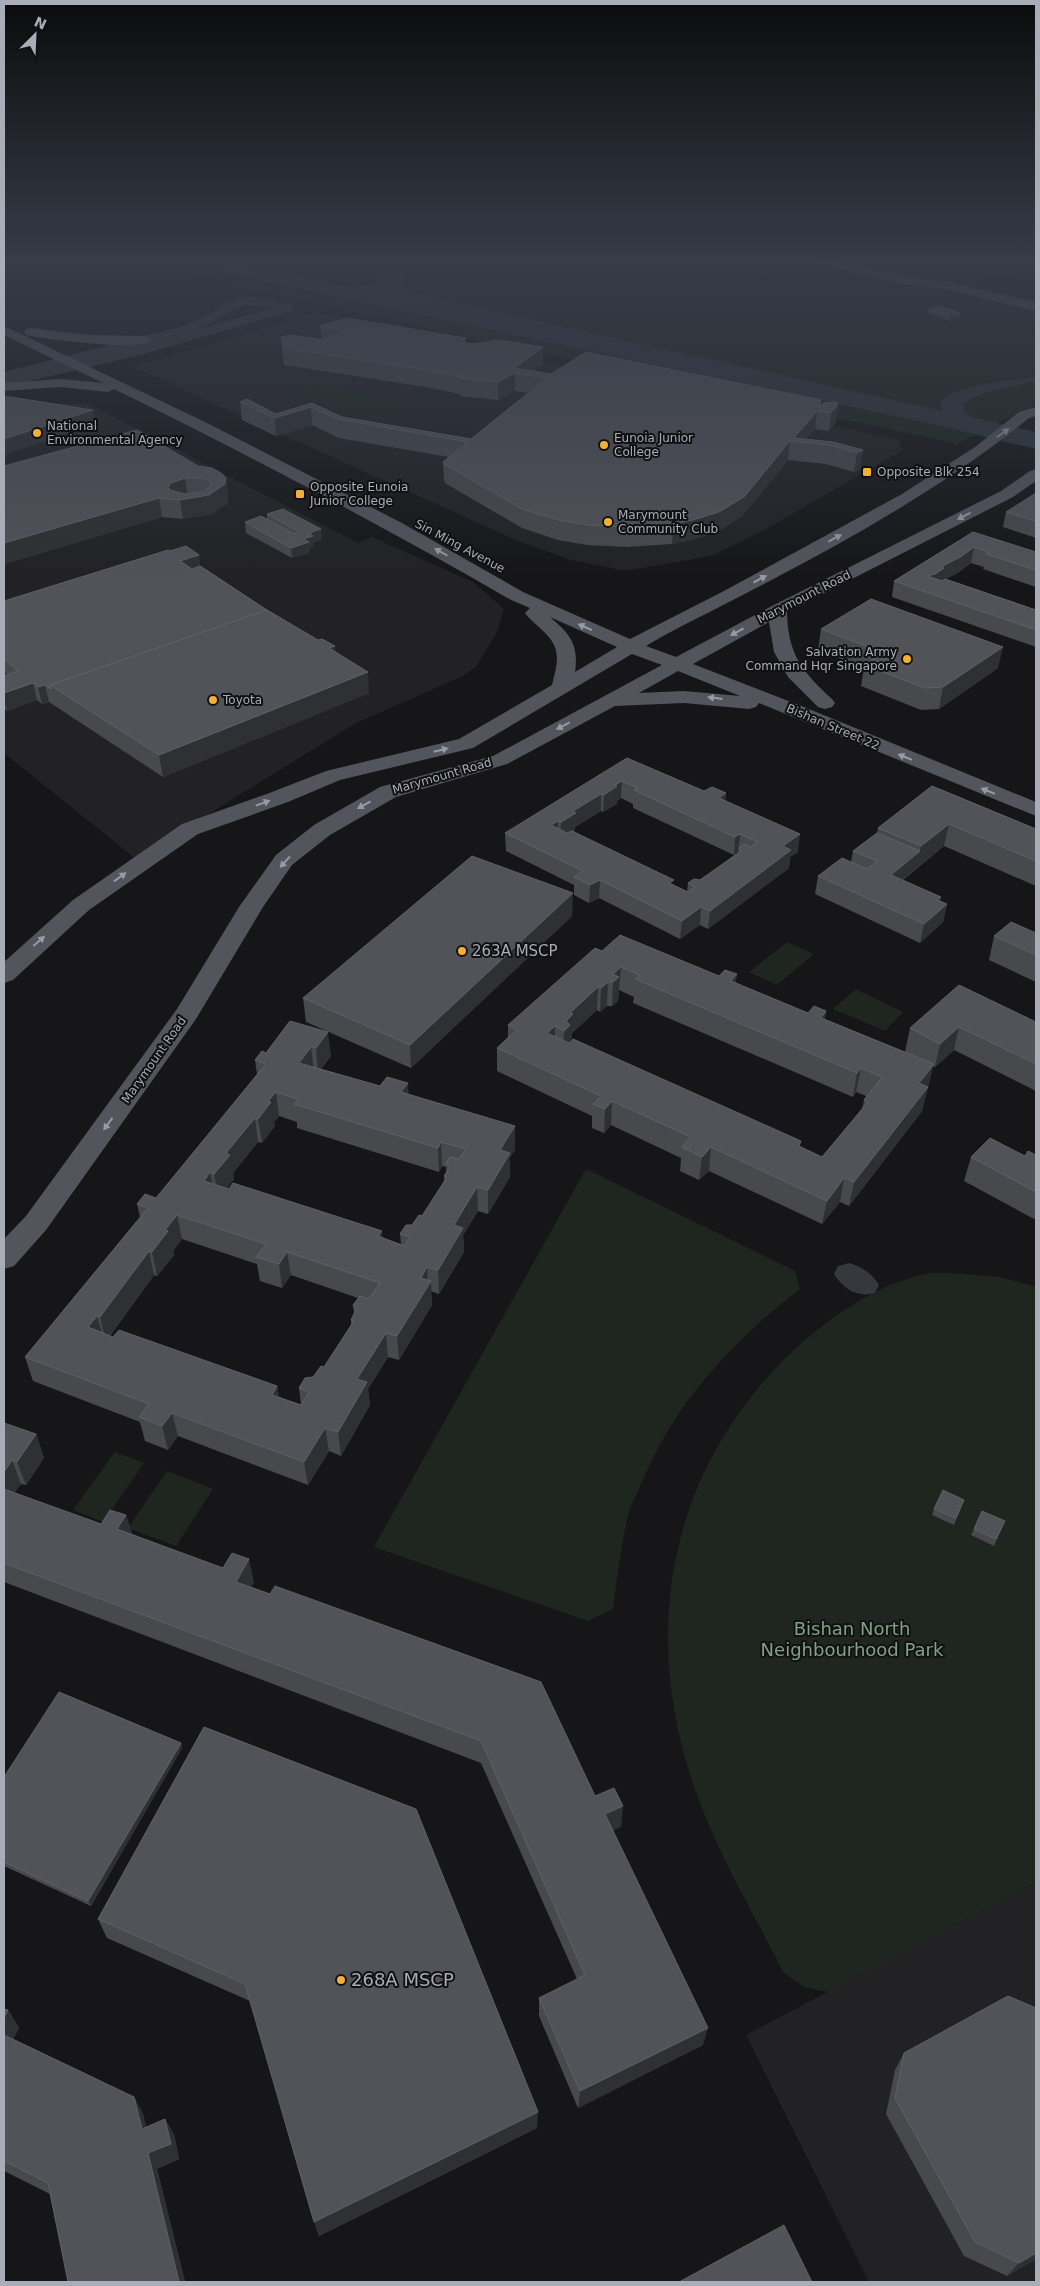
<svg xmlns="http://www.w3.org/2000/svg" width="1040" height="2286" font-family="'DejaVu Sans',sans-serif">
	<rect width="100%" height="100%" fill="#161618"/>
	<g fill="#222225">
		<polygon points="318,312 899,440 903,450 766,529 711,556 625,571 571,560 518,541 133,367"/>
		<polygon points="4,402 89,404 358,543 372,537 473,582 504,609 497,632 476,667 463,676 356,723 136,859 4,753"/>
		<polygon points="1036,1882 1036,2282 869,2282 746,2035"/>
	</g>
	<g fill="#1e261f">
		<polygon points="135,258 804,258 1036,300 1036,404 957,444 225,284"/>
		<polygon points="890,258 1024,258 1036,261 1036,277 1030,282"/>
		<polygon points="313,385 403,401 369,425 311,415 330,402 296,396"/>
		<polygon points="787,942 814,954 777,985 749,972"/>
		<polygon points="856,989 903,1012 885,1031 833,1009"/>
		<path d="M586,1169L795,1271L800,1289C733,1341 676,1401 643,1480C638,1492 631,1504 628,1515C621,1546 617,1578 613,1609L588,1621L374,1547Z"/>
		<path d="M951,1273L1000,1277L1036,1287V1882L828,1992L804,1987L783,1972C759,1924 730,1874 709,1825C640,1666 655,1496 777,1367C815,1327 870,1286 925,1274C934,1272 943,1273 951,1273Z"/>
		<polygon points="115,1452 144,1463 103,1522 73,1510"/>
		<polygon points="167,1471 213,1489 176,1546 128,1528"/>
	</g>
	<path fill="#2c353c" d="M173,258H227L257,268L339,286L357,287L376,283L391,267L402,268L403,285L412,292L431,297L942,411L940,404C950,384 1015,380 1036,377V381L987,392L970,399L963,405L964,410L971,417L1036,432V449L937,425L255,279Z"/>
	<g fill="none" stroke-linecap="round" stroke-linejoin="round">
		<g fill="#37383d" fill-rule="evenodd">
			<path d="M244,297H256L292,305L293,308L292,311L140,355L4,387V372L180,327L205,317L228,302ZM245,305L272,308L196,330C214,323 229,310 245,305Z"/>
			<path d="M849,1263C862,1267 872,1273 879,1285L875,1293C858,1298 843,1289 834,1274L838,1266Z"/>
		</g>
		<g fill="#53555c" fill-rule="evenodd">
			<polygon points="801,258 824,258 903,276 950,282 1036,303 1036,311 950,290 903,284 803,261"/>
			<path d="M4,326L205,422L332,487L402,523L523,592L630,639L722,592L902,494L975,447L1019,412L1036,407V416L1029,418C939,491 836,547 733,600C704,615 674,629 646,646L676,657L772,606L1001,491L1030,471L1036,469V481L1013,497L787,612C788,655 802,671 832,699L835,703L832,707L825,709L818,707L788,677L774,652L769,622L693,664L804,707L1036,802V816L759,703L756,707L749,709L684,703L615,706L507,764L396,797L330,835L292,865L263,907L196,1019L46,1230L14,1266L4,1269V1239L26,1216L177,1009L239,907L276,855L314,825L380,787L493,756L662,665L632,654L473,748L340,780L288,802L198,834L89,910L13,980L4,983V962L73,900L182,824L272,792L326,771L459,739L552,685C558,661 562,648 542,630C536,624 530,620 525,613L530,608L511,600C381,525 249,455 114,389L108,392L61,387L4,391V383L61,379L103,383L4,335ZM550,617L617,647L575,672C579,644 570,634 550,617ZM678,671L740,696L684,691L639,693Z"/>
			<path d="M31,328L88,335L145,336L152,340C142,352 44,339 26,335L24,332L26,329Z"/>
		</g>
	</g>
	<g fill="#47494d" fill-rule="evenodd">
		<polygon points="929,309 960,313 960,318 949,321 928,313"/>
		<polygon points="320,326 466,338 466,343 472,344 543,347 543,364 533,371 551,374 821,400 820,406 838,404 836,422 829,431 815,429 806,439 863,450 860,469 854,472 826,464 788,460 742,516 717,532 691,540 672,544 627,547 587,545 558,540 522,528 445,483 444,481 443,462 449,457 339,438 312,425 276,436 242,420 240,402 276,414 312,403 342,417 471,439 528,393 515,391 498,400 460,396 460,394 426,387 284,365 281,337 322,340"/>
		<polygon points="4,466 198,466 226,478 228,497 228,503 212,514 183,519 162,517 4,564"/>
		<polygon points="1036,493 1036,538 1003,527 1006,512"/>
		<polygon points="267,514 322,540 314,542 314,546 309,548 310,553 292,558 246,533 245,522 267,520"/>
		<polygon points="973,532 1036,552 1036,587 983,569 984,567 971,563 959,572 946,579 1036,610 1036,647 892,597 894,581"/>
		<polygon points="201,566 273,614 335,652 369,693 163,777 49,702 42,704 37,700 7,711 4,708 4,676 7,675 4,672 4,601"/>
		<polygon points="821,629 998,668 939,709 921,710 861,686 864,668 818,650"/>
		<path d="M627,758L704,791L726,793L725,801L798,852L790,857L789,868L708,929L700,925L680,939L599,898L589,903L574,895V885L506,851L505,833ZM621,798L633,804V808L734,855L738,852V853L700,880L688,883L687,892L573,832L575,830V827L601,811L603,812L617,804V801Z"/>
		<polygon points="932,786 1036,829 1036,886 944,846 903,880 941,897 940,901 947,904 943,922 920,943 815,894 818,876 851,862 853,851 877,833 878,828"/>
		<polygon points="572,916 411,1068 306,1022 303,998"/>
		<polygon points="1036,933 1036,982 989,960 994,936"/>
		<path d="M602,951L736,983L808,1013L826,1011L825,1019L910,1054L905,1052L910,1028L1036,1022V1091L954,1050L935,1067L933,1066L922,1111L849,1206L840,1202L822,1224L709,1171L699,1180L680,1171L681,1158L611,1125L604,1133L592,1128V1116L497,1071V1048L508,1037V1025ZM619,990L634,997L633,1003L853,1097L856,1092L866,1096L864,1100L862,1109L822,1157L570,1042V1040L572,1038V1033L597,1010L600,1012L607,1006H612L618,1001L619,991Z"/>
		<path d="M290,1021L331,1056L321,1069L409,1095L515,1150L510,1157V1177L488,1214L478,1211L463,1235L464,1252L439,1294L431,1291L432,1305L399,1360L388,1357L368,1389L370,1405L341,1456L329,1451L308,1485L178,1436L168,1450L145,1441L140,1422L33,1381L25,1357L140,1217L137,1204L156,1198L257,1074L255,1060L266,1053ZM279,1116L297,1122V1128L439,1172L442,1166L446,1167V1172L444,1176V1182L422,1216L400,1234L401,1244L382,1238V1231L227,1188L234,1179L233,1173L258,1142L262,1143L275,1126L274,1122ZM182,1239L257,1264L260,1281L282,1288L291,1275L358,1298L353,1305L354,1315L351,1320V1325L324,1367L313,1377L299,1388L301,1405L279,1397L277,1386L110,1336L154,1275L157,1276L174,1255L173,1251Z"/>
		<polygon points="1036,1155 1036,1220 964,1181 971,1157"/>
		<polygon points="4,1423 36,1434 44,1458 26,1485 21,1484 14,1493 101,1524 126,1515 132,1534 254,1582 251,1587 595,1796 621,1827 613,1830 703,2045 578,2108 539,2016 539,1998 577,1979 481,1763 4,1582"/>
		<polygon points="964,1500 954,1525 932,1515 934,1509"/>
		<polygon points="1005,1521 994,1546 971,1535 974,1529"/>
		<polygon points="204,1727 537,2128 319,2236 250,2001 107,1938 98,1919"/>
		<polygon points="181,1743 182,1748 91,1906 4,1866 4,1777"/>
		<polygon points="4,2009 8,2010 19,2028 13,2039 134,2097 143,2114 146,2127 165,2119 174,2135 179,2159 157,2169 185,2282 68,2282 50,2194 4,2171"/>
		<polygon points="904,2053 1036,2259 1007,2276 964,2256 886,2114 895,2070"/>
	</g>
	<g fill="#2f3033">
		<polygon points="960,313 960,318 949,321 950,316"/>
		<polygon points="466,338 466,355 461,342"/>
		<polygon points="543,347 543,364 529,375 515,373 515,391 498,400 498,382 514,368"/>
		<polygon points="838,404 836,422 829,431 831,413"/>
		<polygon points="311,407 312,425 276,436 275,418"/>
		<polygon points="93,410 95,424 7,454 8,457 4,458 4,439"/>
		<polygon points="817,411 815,429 804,442 794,438"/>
		<polygon points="790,441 788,460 742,516 717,532 691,540 672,544 673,524"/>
		<polygon points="863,450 860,469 854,472 857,453"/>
		<polygon points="185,478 188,497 209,495 226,478 228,497 228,503 212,514 183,519 180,500 170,499 168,487 171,483"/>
		<polygon points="159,498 162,517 4,564 4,543"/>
		<polygon points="321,529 322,540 314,542 314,546 309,548 310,553 292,558 291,548 303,539 309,533"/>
		<polygon points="974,547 971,563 959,572 941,582 927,576"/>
		<polygon points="199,555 201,570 182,576 180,561"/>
		<polygon points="335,646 337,667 329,648"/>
		<polygon points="1003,647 998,668 939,709 943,687"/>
		<polygon points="368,672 369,693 163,777 159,755"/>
		<polygon points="33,683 37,700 7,711 4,699 4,693"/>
		<polygon points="45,685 49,702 42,704 38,687"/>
		<polygon points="622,781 621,798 617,801 617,804 603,812 604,795 615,785"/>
		<polygon points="726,793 724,810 719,798"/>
		<polygon points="601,794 601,811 575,827 575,830 560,840 561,822 573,811"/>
		<polygon points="558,821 558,839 551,825"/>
		<polygon points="949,824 944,846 887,892 891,875 920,851 921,846"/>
		<polygon points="740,834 738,852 734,855 735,837"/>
		<polygon points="800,834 798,852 790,857 789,868 708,929 710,911 783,846"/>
		<polygon points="600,880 599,898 589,903 590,885"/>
		<polygon points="573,893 572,916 411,1068 410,1045"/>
		<polygon points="941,897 938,912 947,904 943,922 920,943 924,924 937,900"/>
		<polygon points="701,907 700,925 680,939 682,921"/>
		<polygon points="621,967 618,1001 612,1006 613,982 613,974"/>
		<polygon points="737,974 734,998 731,981"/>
		<polygon points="608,982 607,1006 600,1012 601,988"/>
		<polygon points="598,987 597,1010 572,1033 572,1038 570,1040 570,1048 563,1055 564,1031 566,1021 570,1013"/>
		<polygon points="826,1011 822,1034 821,1018"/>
		<polygon points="555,1026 555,1050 547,1033"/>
		<polygon points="959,1027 954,1050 935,1067 940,1044"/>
		<polygon points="328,1032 331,1056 318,1072 316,1048"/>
		<polygon points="311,1047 314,1071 299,1063"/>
		<polygon points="934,1064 922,1111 849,1206 854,1182 919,1083"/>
		<polygon points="861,1068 856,1092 853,1097 857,1073"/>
		<polygon points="408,1083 409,1106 401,1092"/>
		<polygon points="276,1092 279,1116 274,1122 275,1126 262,1143 258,1119 268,1101"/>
		<polygon points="612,1101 611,1125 604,1133 605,1109"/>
		<polygon points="255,1118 258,1142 233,1173 234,1179 219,1198 214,1174 226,1153"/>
		<polygon points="515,1126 515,1150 510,1157 510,1177 488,1214 488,1190 500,1150"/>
		<polygon points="441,1142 442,1166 439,1172 438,1148"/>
		<polygon points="711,1147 709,1171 699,1180 702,1157"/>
		<polygon points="210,1172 215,1196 204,1181"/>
		<polygon points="844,1178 840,1202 822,1224 827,1201"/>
		<polygon points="477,1187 478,1211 463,1235 464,1252 439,1294 438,1270 454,1225"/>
		<polygon points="177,1215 182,1239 173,1251 174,1255 157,1276 152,1252 165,1230"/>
		<polygon points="382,1231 384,1255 378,1236"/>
		<polygon points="149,1251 154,1275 106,1341 100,1317"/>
		<polygon points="287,1252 291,1275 282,1288 279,1264"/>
		<polygon points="427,1267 428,1285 431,1281 432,1305 399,1360 397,1336 421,1278"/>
		<polygon points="97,1316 104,1340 88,1327"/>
		<polygon points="386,1333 388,1357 368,1389 370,1405 341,1456 338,1432 357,1379"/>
		<polygon points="277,1386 281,1410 272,1395"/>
		<polygon points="172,1413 178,1436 168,1450 162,1426"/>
		<polygon points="325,1428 329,1451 308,1485 304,1462"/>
		<polygon points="36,1434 44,1458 26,1485 17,1462"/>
		<polygon points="12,1460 21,1484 4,1507 4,1472"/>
		<polygon points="126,1515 133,1538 117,1529"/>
		<polygon points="249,1559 254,1582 241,1604 236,1582"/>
		<polygon points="181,1743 182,1748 91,1906 88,1901"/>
		<polygon points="623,1806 621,1827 603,1835 605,1814"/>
		<polygon points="8,2010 19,2028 8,2049 4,2043 4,2018"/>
		<polygon points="708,2028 703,2045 578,2108 580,2091"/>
		<polygon points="134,2097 143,2114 151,2145 142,2129"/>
		<polygon points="538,2112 537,2128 319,2236 314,2222"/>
		<polygon points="165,2119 174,2135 179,2159 157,2169 185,2282 179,2282 148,2153"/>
		<polygon points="1036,2253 1036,2259 1007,2276 1019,2263"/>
	</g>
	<g fill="#525359" stroke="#5f6168" fill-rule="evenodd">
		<polygon points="939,306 960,313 950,316 929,309"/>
		<polygon points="347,318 466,338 461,342 472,344 499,340 543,347 514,368 551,374 586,352 821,400 819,408 823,403 834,402 838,404 831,413 817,411 794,438 833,442 863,450 857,453 829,445 790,441 744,497 719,512 693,520 673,524 628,527 588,525 559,520 522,509 444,464 443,462 468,442 337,419 311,407 275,418 240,402 247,399 276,414 312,403 342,417 471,439 547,378 515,373 498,382 460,378 462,377 425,370 282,348 284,346 281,337 290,335 331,341 327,340 335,334 341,335 346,332 320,326"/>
		<polygon points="4,396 93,410 4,439"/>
		<path d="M137,430L198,466L212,468L221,473L226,478L225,484L209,495L180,500L159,498L4,543V466ZM185,478H203L209,481L211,485L203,492L185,494L170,490L168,487L171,483Z"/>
		<polygon points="1036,493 1036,521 1006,512"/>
		<polygon points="283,509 321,529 309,533 313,536 303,539 309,542 291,548 245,522 261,516 294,534 300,532 267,514"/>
		<polygon points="973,532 1036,552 1036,570 986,554 989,552 974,547 962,556 941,567 944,568 935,574 927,576 942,581 945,579 1036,610 1036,630 894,581"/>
		<polygon points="186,546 199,555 180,561 192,569 200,566 273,614 267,610 50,685 51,689 45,685 38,687 33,683 4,693 4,676 18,671 4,659 4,601 168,550 170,551"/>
		<polygon points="871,599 1003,647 943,687 925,688 864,665 884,653 821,629"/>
		<polygon points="267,610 318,640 322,639 335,646 329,648 368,672 159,755 50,685"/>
		<path d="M627,758L704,791L712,787L726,793L719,798L800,834L783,846L791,850L710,911L701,907L682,921L600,880L590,885L574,877L583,871L505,833ZM622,781L638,788L634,790L735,837L740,834L758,842L750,847L744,844L739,848L741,851L700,880L694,879L688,883L695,887L688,892L669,883L674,880L572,831L567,833L551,825L558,821L561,822L576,813L573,811L601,794L604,795L617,786L615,785Z"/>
		<polygon points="932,786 1036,829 1036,861 949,824 921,846 878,828"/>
		<polygon points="877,833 920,851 891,875 941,897 937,900 947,904 924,924 818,876 842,858 867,869 877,861 853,851"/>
		<polygon points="472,856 573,893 410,1045 303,998"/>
		<polygon points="1011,922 1036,933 1036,955 994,936"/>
		<path d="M620,935L719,976L725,970L737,974L731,981L808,1013L814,1006L826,1011L821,1018L934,1064L919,1083L928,1087L854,1182L844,1178L827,1201L711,1147L702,1157L682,1147L691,1137L612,1101L605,1109L593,1104L601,1096L497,1048L517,1030L508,1025L595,948L602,951ZM621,967L640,975L635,979L857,1073L861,1068L882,1077L864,1100L868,1102L822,1157L799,1146L801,1141L573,1039L569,1043L547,1033L555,1026L564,1031L570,1025L566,1021L573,1014L570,1013L598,987L601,988L608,982H613L619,977L613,974Z"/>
		<polygon points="959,985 1036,1022 1036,1064 959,1027 940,1044 910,1028"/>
		<path d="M290,1021L328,1032L316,1048L311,1047L299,1063L380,1086L387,1077L408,1083L401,1092L515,1126L500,1150L510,1153L488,1190L477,1187L454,1225L463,1228L438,1270L427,1267L421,1278L431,1281L397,1336L386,1333L357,1379L367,1382L338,1432L325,1428L304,1462L172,1413L162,1426L139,1417L149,1404L25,1357L148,1208L137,1204L145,1194L156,1198L266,1064L255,1060L262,1051L266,1053ZM276,1092L298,1099L294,1104L438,1148L441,1142L466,1149L459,1159L450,1157L446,1163L450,1168L444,1176L447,1177L422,1216L419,1215L412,1225H406L400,1234L410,1237L404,1246L378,1236L382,1231L233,1183L229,1189L204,1181L210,1172L214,1174L230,1155L226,1153L255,1118L258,1119L271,1102L268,1101ZM177,1215L266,1244L256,1257L279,1264L287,1252L380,1283L369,1299L360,1296L353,1305L356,1310L351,1320L354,1321L324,1367L321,1366L313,1377L305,1378L299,1388L309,1392L301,1405L272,1395L277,1386L119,1330L113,1337L88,1327L97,1316L100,1317L149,1251L152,1252L168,1231L165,1230Z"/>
		<polygon points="990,1138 1025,1156 1028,1151 1036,1155 1036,1192 971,1157"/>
		<polygon points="4,1423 36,1434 17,1462 12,1460 4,1472"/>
		<polygon points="4,1489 101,1524 110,1510 126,1515 117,1529 223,1568 232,1553 249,1559 236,1582 270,1594 275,1586 541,1682 595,1796 614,1788 623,1806 605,1814 708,2028 580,2091 539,1998 585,1975 481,1741 4,1563"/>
		<polygon points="943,1490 964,1500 956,1518 934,1509"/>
		<polygon points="982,1511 1005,1521 996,1539 974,1529"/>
		<polygon points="59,1692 181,1743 88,1901 4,1862 4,1777"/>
		<polygon points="204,1727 416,1809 538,2112 314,2222 245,1984 98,1919"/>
		<polygon points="1008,1996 1036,2008 1036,2253 1019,2263 975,2242 895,2098 904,2053"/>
		<polygon points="4,2009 8,2010 4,2018"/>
		<polygon points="4,2035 134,2097 142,2129 165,2119 171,2144 148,2153 179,2282 68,2282 48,2183 4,2161"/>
		<polygon points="784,2225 812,2282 679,2282"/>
	</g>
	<defs><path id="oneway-solid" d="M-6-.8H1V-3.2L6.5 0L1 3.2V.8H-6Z" transform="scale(1.25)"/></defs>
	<g fill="#979ba6">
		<use href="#oneway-solid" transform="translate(1003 433) rotate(-35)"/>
		<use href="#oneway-solid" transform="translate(964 516) rotate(153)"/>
		<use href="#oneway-solid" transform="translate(835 538) rotate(-28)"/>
		<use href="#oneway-solid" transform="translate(441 552) rotate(-150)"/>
		<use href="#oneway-solid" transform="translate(760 579) rotate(-28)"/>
		<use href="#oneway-solid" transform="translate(585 627) rotate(-156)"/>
		<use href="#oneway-solid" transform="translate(737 632) rotate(152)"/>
		<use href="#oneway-solid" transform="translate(715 698) rotate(-173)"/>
		<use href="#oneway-solid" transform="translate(563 726) rotate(152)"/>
		<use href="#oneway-solid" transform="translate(441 750) rotate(-14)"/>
		<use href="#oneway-solid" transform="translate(905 757) rotate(-158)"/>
		<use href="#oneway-solid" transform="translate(988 791) rotate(-158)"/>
		<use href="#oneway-solid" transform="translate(263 803) rotate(-20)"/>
		<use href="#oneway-solid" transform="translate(364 805) rotate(151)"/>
		<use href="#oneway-solid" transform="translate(285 862) rotate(132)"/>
		<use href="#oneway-solid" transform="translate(120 877) rotate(-36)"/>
		<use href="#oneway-solid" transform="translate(39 941) rotate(-41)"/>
		<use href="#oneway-solid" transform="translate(108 1124) rotate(126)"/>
	</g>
	<linearGradient id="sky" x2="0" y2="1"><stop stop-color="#0c0c0d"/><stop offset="0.45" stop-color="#363c48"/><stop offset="1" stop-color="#363c48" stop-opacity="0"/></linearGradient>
	<rect width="1040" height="578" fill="url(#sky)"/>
	<g fill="#f2b134" stroke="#111113" stroke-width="2">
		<circle cx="37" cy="433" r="5"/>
		<circle cx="604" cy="445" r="5"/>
		<rect x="862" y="467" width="10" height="10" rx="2.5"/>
		<rect x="295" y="489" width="10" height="10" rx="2.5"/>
		<circle cx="608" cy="522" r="5"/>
		<circle cx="907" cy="659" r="5"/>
		<circle cx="213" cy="700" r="5"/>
		<circle cx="462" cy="951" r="5"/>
		<circle cx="341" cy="1980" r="5"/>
	</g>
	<g text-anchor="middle" stroke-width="4" stroke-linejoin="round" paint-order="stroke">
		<g font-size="12" fill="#a8adb8" stroke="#111113" text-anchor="start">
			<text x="47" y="430">National<tspan x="47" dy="14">Environmental Agency</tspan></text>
			<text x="614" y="442">Eunoia Junior<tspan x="614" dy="14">College</tspan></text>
			<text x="877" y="476">Opposite Blk 254</text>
			<text x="310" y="491">Opposite Eunoia<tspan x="310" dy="14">Junior College</tspan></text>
			<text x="618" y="519">Marymount<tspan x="618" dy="14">Community Club</tspan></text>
			<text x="897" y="656" text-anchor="end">Salvation Army<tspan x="897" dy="14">Command Hqr Singapore</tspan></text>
			<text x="223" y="704">Toyota</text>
		</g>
		<g font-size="12" fill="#a8adb8" stroke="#111113">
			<text transform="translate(460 546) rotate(28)" y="4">Sin Ming Avenue</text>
			<text transform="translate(804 597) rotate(-27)" y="4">Marymount Road</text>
			<text transform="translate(833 727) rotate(23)" y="4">Bishan Street 22</text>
			<text transform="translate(442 776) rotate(-16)" y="4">Marymount Road</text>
			<text transform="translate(154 1060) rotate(-55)" y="4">Marymount Road</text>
		</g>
		<g font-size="15" fill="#a8adb8" stroke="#111113" text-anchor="start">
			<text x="472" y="956">263A MSCP</text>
		</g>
		<g font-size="18" fill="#7fa381" stroke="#111113">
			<text x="852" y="1635">Bishan North<tspan x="852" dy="21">Neighbourhood Park</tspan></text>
		</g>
		<g font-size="18" fill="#a8adb8" stroke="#111113" text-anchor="start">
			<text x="351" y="1986">268A MSCP</text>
		</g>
	</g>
	<rect width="1040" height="2286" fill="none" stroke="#a8adb8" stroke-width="10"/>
	<g transform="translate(35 35) rotate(24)" stroke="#111113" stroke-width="4" paint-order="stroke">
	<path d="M0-4L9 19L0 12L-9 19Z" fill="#a8adb8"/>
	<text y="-8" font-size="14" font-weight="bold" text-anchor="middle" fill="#a8adb8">N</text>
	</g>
</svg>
